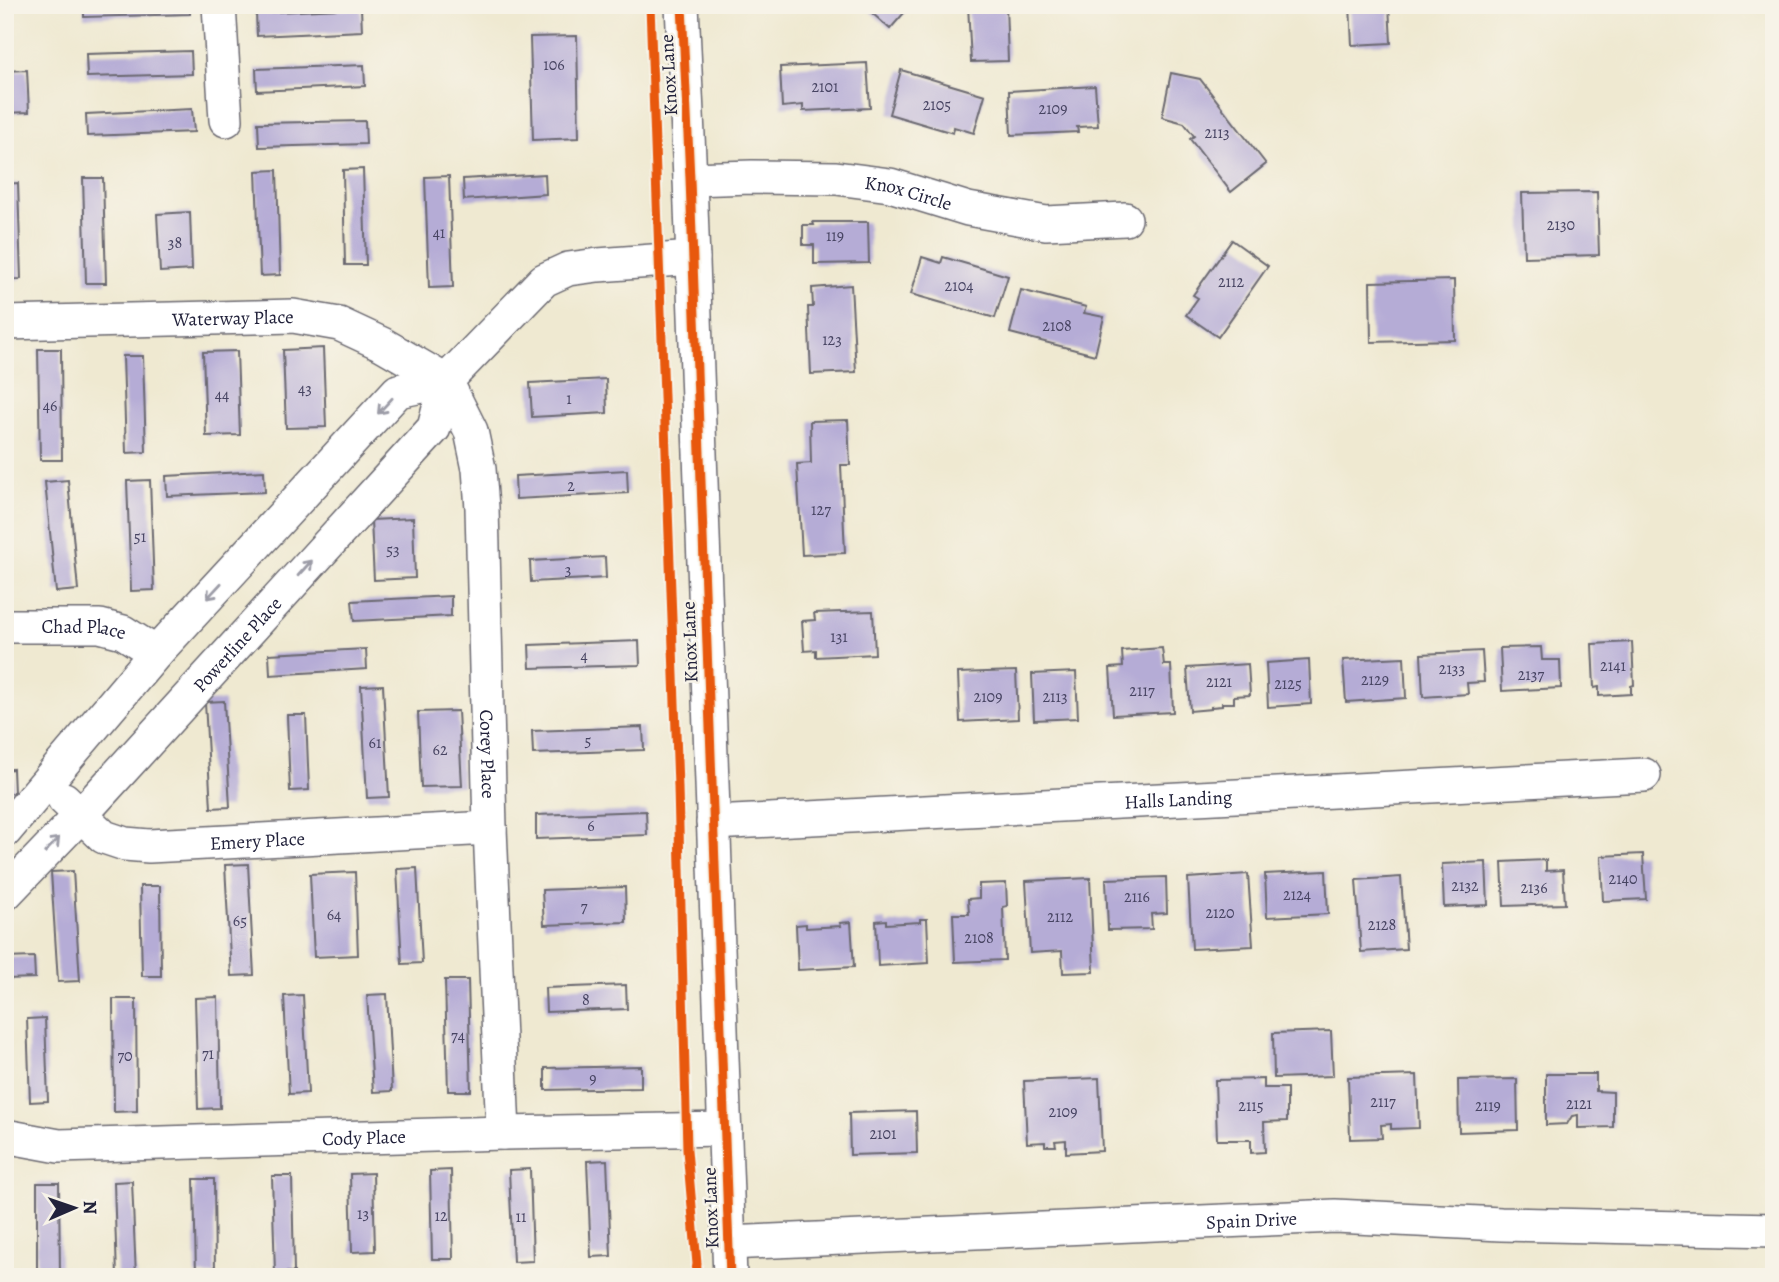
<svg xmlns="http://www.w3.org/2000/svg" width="1779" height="1282" font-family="Alegreya,serif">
	<rect width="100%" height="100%" fill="#f7f3e8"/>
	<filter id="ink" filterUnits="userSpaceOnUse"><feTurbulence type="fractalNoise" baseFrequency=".0143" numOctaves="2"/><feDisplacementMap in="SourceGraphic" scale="14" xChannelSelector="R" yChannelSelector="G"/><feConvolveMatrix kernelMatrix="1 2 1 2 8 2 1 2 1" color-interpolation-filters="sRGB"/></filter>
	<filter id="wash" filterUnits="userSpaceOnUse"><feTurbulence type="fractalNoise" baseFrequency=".00686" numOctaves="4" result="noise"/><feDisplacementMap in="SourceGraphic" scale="28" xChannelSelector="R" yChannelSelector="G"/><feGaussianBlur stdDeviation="1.57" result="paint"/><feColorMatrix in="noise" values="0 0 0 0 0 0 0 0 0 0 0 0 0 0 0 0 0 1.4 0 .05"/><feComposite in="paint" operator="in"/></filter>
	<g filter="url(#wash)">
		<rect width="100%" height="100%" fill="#efe9d1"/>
		<g id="blocks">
			<g fill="#b5acd6">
				<polygon points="84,5 190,5 190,14 84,17"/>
				<polygon points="863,5 911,5 890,29"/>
				<polygon points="968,5 1006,5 1008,61 971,62"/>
				<polygon points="1350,5 1389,5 1391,43 1352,45"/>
				<polygon points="361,8 362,31 257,36 256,13"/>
				<polygon points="577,36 579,138 533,140 530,37"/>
				<polygon points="191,51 192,74 87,77 86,54"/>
				<polygon points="867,63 870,108 803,111 803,105 782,107 780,67"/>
				<polygon points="364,65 365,86 257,91 256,69"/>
				<polygon points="27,70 29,112 5,113 5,71"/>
				<polygon points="901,70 985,95 974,133 954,127 953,133 889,114"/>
				<polygon points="1171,73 1200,79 1266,164 1231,192 1190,139 1194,136 1184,123 1162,117"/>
				<polygon points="1095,86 1098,126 1077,127 1078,132 1011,135 1009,91"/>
				<polygon points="192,109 194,132 87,136 86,114"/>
				<polygon points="365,121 366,144 259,147 258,123"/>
				<polygon points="363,169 366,265 345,265 343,170"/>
				<polygon points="277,170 280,275 260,276 256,171"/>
				<polygon points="545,174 546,194 464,200 463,179"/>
				<polygon points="449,176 453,287 429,288 425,177"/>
				<polygon points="83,178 103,178 106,283 86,283"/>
				<polygon points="18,183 21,279 5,280 5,184"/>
				<polygon points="1597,192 1599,255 1524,257 1522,193"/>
				<polygon points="190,212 192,270 160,272 157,214"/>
				<polygon points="813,222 868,222 869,263 814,264 814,245 803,245 803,225 814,225"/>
				<polygon points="1232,240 1268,266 1218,337 1186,315 1198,298 1193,295"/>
				<polygon points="922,257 941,263 943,257 1008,276 995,318 911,294"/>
				<polygon points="1454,280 1455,340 1371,342 1370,282"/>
				<polygon points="851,285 856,372 811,374 808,307 813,307 812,288"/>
				<polygon points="1021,290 1086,307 1084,313 1104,317 1095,355 1010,333"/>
				<polygon points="323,348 326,427 286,428 283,350"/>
				<polygon points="38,349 61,349 62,460 40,460"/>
				<polygon points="237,351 240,435 206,436 203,352"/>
				<polygon points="123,356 143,356 146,452 126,453"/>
				<polygon points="606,379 607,413 532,417 530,383"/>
				<polygon points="848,420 850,465 841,465 845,553 802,555 797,464 811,463 810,421"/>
				<polygon points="627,470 628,493 516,499 515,476"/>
				<polygon points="264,471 265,492 167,496 166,476"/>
				<polygon points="68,480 78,590 56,592 45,482"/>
				<polygon points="150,480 154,590 131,591 127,481"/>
				<polygon points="413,518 415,578 374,580 371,520"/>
				<polygon points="605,557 606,578 531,582 530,561"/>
				<polygon points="451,596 451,616 354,621 352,601"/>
				<polygon points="873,611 875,654 816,657 816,650 804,651 802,621 815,620 814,613"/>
				<polygon points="639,641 640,665 530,668 529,645"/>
				<polygon points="1632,642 1634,685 1631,686 1631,694 1599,696 1599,687 1594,688 1592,644"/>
				<polygon points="1541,647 1542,660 1560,660 1561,688 1502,691 1500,648"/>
				<polygon points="1162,648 1164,665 1171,665 1173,712 1113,715 1110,668 1123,667 1122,651"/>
				<polygon points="366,649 367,669 270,675 269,654"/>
				<polygon points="1482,651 1484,682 1467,683 1468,694 1423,697 1421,654"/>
				<polygon points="1404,657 1406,698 1346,702 1343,660"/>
				<polygon points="1309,660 1311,704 1268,707 1266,663"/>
				<polygon points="1248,664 1250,695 1234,696 1234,703 1222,703 1222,706 1211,707 1211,709 1190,711 1187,668"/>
				<polygon points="1016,671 1018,719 960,722 958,673"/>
				<polygon points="1076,672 1078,718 1034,720 1032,674"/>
				<polygon points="383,685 389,797 367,798 361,686"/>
				<polygon points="224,701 230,807 211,808 205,702"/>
				<polygon points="458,711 462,786 421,787 418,712"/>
				<polygon points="287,715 306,715 309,790 290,791"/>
				<polygon points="643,727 644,750 533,754 532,731"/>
				<polygon points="13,769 14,793 5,794 5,770"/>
				<polygon points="646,811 647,835 536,839 536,815"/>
				<polygon points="1643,854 1646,899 1603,901 1601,856"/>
				<polygon points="1546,860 1546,871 1563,870 1565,904 1504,906 1502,862"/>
				<polygon points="1486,862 1488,905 1444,907 1442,864"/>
				<polygon points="248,864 254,975 231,976 225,865"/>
				<polygon points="417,868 422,963 402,964 397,869"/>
				<polygon points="73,871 80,981 58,982 51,872"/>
				<polygon points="1326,871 1328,914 1267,917 1265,874"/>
				<polygon points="355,872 358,955 314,957 310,874"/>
				<polygon points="1248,874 1253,946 1192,949 1188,878"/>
				<polygon points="1166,877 1167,913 1151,914 1152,929 1108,930 1106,879"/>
				<polygon points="1401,877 1406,949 1361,952 1356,880"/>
				<polygon points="1090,878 1094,972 1063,973 1062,951 1030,953 1026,881"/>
				<polygon points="1006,883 1007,906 1003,907 1005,960 955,962 953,914 969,914 968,899 979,898 979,884"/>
				<polygon points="140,886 160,886 161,976 142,976"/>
				<polygon points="625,887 626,922 544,925 542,890"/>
				<polygon points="920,919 927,919 929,963 878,966 876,921 886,920 886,924 920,922"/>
				<polygon points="851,922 854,967 798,970 796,925 806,924 806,928 841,926 840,923"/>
				<polygon points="34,957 35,978 5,979 5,958"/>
				<polygon points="445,980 468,980 471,1091 448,1091"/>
				<polygon points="626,985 627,1009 546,1012 545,988"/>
				<polygon points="387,994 392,1091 373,1092 367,995"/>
				<polygon points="303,995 308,1093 289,1094 284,996"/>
				<polygon points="218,997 220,1108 198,1109 195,998"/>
				<polygon points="113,999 136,999 137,1111 114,1112"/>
				<polygon points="45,1018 48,1101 30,1102 27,1019"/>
				<polygon points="1331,1031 1333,1076 1274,1078 1273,1033"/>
				<polygon points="641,1066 641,1088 545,1090 545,1068"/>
				<polygon points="1546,1074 1596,1074 1596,1091 1613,1092 1613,1127 1578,1128 1578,1115 1572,1116 1567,1124 1546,1125"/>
				<polygon points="1417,1075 1419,1128 1391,1129 1391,1124 1381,1125 1382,1138 1350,1139 1348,1077"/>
				<polygon points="1099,1078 1102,1151 1066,1153 1066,1140 1055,1141 1056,1146 1045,1146 1045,1142 1027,1143 1024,1081"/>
				<polygon points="1264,1079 1264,1088 1287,1088 1287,1121 1264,1122 1265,1152 1251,1153 1251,1140 1217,1140 1215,1080"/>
				<polygon points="1517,1079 1518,1130 1459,1132 1458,1080"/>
				<polygon points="916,1111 917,1153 850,1155 849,1113"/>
				<polygon points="607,1160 611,1256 591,1257 587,1161"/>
				<polygon points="530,1169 533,1261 513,1262 509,1170"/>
				<polygon points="451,1170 453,1259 432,1259 430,1171"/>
				<polygon points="373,1173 375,1251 352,1252 350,1174"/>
				<polygon points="272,1176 292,1176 294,1272 275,1273"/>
				<polygon points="194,1179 214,1179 215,1275 196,1275"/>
				<polygon points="132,1181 136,1277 117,1277 114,1182"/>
				<polygon points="37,1183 59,1183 60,1277 37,1277"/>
			</g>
		</g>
	</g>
	<g filter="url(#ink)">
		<use href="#blocks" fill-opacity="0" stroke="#6a6870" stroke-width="2"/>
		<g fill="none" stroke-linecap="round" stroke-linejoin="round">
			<defs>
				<g id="minor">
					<polyline points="219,5 226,120"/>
					<polyline points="682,5 690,179 730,1277"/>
					<path id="s1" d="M690,179L752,177L836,178L890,185L968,209L1046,223L1125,219"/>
					<path id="s2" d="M5,323L293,316L339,324L382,344L446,381"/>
					<path id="s3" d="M446,381L471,431L479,469L482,508L490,828L503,1133"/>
					<path id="s4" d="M5,626H100L123,632L156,653"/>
					<path id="s5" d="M64,799L104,837L125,844L149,846L490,828"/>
					<path id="s6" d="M713,823L1644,775"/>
					<polyline points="5,831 156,653 398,391 446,381"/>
					<path id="s7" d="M5,894L81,815L434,428L446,381L544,280L568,269L598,265L693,258"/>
					<path id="s8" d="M5,1136L59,1146L503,1133L725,1129"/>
					<path id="s9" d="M729,1243L1335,1216L1501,1224L1774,1230"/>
				</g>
			</defs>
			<use href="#minor" stroke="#6a6870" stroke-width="36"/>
			<use href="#minor" stroke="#fff" stroke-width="33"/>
			<defs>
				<g id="cycleway">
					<polyline points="650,5 678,787 687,1150 697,1264 695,1277"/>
					<polyline points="682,5 690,179 730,1277"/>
				</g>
			</defs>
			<use href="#cycleway" stroke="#f7f3e8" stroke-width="13"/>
			<use href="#cycleway" stroke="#e8590c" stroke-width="9"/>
		</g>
		<defs><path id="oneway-shaft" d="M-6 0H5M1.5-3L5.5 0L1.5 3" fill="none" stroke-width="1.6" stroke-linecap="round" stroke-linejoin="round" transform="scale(1.75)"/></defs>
		<g stroke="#9c9ca7">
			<use href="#oneway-shaft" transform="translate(385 406) rotate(133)"/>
			<use href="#oneway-shaft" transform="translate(305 568) rotate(-48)"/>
			<use href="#oneway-shaft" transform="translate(214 591) rotate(133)"/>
			<use href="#oneway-shaft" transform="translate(52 845) rotate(-46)"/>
		</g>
	</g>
	<g text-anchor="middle" stroke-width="5" stroke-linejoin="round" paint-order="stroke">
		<g font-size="16" fill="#474462">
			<text x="554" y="70">106</text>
			<text x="825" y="92">2101</text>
			<text x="937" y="110">2105</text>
			<text x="1053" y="114">2109</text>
			<text x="1217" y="138">2113</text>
			<text x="1561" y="230">2130</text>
			<text x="439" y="238">41</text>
			<text x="835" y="241">119</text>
			<text x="175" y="248">38</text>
			<text x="1231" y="287">2112</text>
			<text x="959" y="291">2104</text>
			<text x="1057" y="331">2108</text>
			<text x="832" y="345">123</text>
			<text x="305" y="394">43</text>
			<text x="222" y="400">44</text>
			<text x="569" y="404">1</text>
			<text x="50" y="411">46</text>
			<text x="571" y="491">2</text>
			<text x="821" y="515">127</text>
			<text x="140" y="542">51</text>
			<text x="393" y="555">53</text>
			<text x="568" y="575">3</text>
			<text x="839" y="642">131</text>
			<text x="584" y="661">4</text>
			<text x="1613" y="671">2141</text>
			<text x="1452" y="674">2133</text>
			<text x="1531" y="680">2137</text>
			<text x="1375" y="685">2129</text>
			<text x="1219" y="687">2121</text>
			<text x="1288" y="689">2125</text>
			<text x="1142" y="696">2117</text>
			<text x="988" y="702">2109</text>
			<text x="1055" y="702">2113</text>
			<text x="588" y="746">5</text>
			<text x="375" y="748">61</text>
			<text x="440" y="755">62</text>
			<text x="591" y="831">6</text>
			<text x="1623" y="884">2140</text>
			<text x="1465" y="891">2132</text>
			<text x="1534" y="893">2136</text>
			<text x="1297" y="900">2124</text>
			<text x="1137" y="902">2116</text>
			<text x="584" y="912">7</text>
			<text x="1220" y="918">2120</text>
			<text x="334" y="920">64</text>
			<text x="1060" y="922">2112</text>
			<text x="240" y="926">65</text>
			<text x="1382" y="930">2128</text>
			<text x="979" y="943">2108</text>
			<text x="586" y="1005">8</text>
			<text x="458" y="1041">74</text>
			<text x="208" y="1059">71</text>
			<text x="125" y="1061">70</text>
			<text x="593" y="1084">9</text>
			<text x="1383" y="1107">2117</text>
			<text x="1579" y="1109">2121</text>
			<text x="1251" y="1111">2115</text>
			<text x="1488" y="1111">2119</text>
			<text x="1063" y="1117">2109</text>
			<text x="883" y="1139">2101</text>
			<text x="363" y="1219">13</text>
			<text x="441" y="1221">12</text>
			<text x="521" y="1222">11</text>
		</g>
		<g font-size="19" fill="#22223b" stroke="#f7f3e8">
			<text transform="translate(668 75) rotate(-93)" y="7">Knox Lane</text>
			<text dy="7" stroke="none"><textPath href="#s1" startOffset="220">Knox Circle</textPath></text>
			<text dy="7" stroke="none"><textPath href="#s2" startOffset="228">Waterway Place</textPath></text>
			<text dy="7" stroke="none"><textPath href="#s4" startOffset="79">Chad Place</textPath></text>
			<text transform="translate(689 642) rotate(-92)" y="7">Knox Lane</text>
			<text dy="7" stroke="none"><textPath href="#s7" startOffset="341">Powerline Place</textPath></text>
			<text dy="7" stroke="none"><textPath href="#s3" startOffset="380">Corey Place</textPath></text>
			<text dy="7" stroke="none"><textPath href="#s6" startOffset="466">Halls Landing</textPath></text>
			<text dy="7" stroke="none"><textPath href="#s5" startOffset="210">Emery Place</textPath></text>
			<text dy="7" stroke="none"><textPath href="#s8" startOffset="360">Cody Place</textPath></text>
			<text transform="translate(710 1208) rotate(-92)" y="7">Knox Lane</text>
			<text dy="7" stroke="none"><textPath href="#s9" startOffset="523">Spain Drive</textPath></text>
		</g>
	</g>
	<rect width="1779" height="1282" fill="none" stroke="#f7f3e8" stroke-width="28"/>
	<g transform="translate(74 1208) rotate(88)" stroke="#f7f3e8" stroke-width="5" paint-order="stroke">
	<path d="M0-5L12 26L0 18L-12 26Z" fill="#22223b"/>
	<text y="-10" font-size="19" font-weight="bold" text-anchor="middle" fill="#22223b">N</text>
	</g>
</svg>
